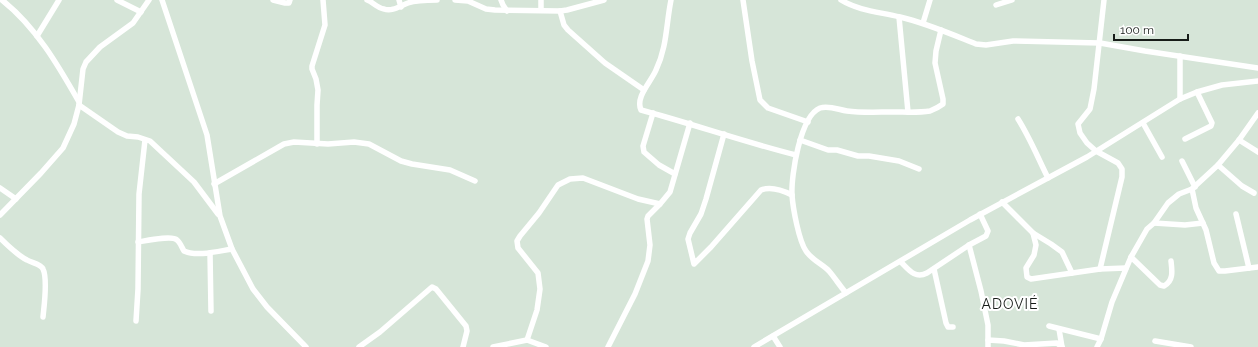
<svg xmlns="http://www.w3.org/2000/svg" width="1258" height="347" font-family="Raleway,sans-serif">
	<rect width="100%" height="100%" fill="#d6e5d8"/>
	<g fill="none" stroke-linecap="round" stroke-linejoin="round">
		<g stroke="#fff" stroke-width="5.5">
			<path d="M2,0C36,27 58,65 79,102"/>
			<polyline points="117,0 141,12"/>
			<polyline points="162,0 207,135 220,216 232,249 253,289 267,307 306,347"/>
			<polyline points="273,0 285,3 289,3 290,0"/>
			<path d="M367,0C373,2 377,8 384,9C392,12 400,6 408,3C417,0 428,0 437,0"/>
			<polyline points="399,0 401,7"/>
			<polyline points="455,0 468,1 486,9 495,10 560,11 567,10 604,0"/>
			<polyline points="501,0 503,5 507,11"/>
			<polyline points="541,0 541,10"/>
			<path d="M671,0C666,25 667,47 656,70C651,82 635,97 641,110C693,124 744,142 796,155"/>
			<polyline points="743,0 752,61 760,100 768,108 808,122"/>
			<path d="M841,0C859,11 880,12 900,17C926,23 951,34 976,44L986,45L1013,41L1100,43L1145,51L1258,68"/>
			<polyline points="996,5 1012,0"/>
			<polyline points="560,11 564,25 568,30 605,63 644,90"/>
			<polyline points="899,17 908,112"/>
			<polyline points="923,23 930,0"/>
			<polyline points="37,36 59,0"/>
			<polyline points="1180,99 1180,56"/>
			<polyline points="79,105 118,132 127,136 138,137 150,141 194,182 218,214"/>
			<polyline points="653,113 643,146 644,152 659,165 675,174"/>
			<path d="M1018,119C1030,138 1038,158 1048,178"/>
			<polyline points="1143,123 1162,157"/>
			<path d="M724,134L706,199L701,214L690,233L688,239L694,264L711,247L761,190C771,186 782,190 792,195"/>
			<polyline points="1185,139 1211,126 1212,123 1197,92"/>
			<polyline points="800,140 828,150 837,150 858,156 869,156 899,161 919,169"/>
			<polyline points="1239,140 1258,152"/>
			<polyline points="317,144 317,105 318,90 316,79 312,69 312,66 325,25 323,0"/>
			<polyline points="1182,161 1195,187"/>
			<polyline points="1218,165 1242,186 1254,193"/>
			<polyline points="214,184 284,144 294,142 328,144 354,142 369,144 401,161 412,164 450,170 475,181"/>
			<polyline points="0,188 16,199"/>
			<polyline points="1192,189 1196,208 1206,230 1214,263 1219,271 1225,271 1258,267"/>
			<polyline points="1002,202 1033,233 1036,245 1034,255 1026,268 1027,277 1031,279 1100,269 1126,268"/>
			<polyline points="1236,214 1249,268"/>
			<polyline points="0,215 41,173 63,148 74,124 79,105 83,69 86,62 100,47 133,23 149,0"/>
			<polyline points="1154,223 1185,225 1203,223"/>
			<polyline points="1033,233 1051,244 1062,252 1072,273"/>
			<path d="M0,238C8,246 17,255 27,260C32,263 41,264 43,269C48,279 44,306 43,317"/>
			<path d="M138,242C145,241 172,235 177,240C180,242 182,248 184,251C196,257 219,251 232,249"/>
			<polyline points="969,245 981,291 988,325 988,347"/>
			<polyline points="210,253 211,311"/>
			<path d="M1131,257L1160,285L1164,286C1174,281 1172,270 1171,261"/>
			<path d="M901,262C909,270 915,279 927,273L969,245L986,236L988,231L980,214"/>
			<polyline points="934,269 946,323 948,327 953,327"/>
			<polyline points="1100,269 1122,177 1122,169 1118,163 1096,151 1087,143 1080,133 1078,124 1090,109 1094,89 1104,0"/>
			<path d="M846,293C840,286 835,278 829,271C822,264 812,260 806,251C799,241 793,209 792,195C791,176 800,116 820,108C829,105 839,110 847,111C862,113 878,112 893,112C905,112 918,113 930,111C935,109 939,107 943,104V99L935,63L936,51L941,30"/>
			<polyline points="136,321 138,289 139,194 145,140"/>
			<polyline points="1049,326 1101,339"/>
			<polyline points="1059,329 1062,347"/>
			<polyline points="773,336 780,347"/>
			<polyline points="527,340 537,310 540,289 538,273 518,248 517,241 520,236 539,213 558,185 570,179 583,178 638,199 660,204"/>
			<polyline points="988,340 1004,341 1024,345 1057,343 1062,347"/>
			<polyline points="1155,341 1191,347"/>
			<polyline points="359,347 380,332 432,287 436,289 466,326 467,331 463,347"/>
			<polyline points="493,347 527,340 546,347"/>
			<polyline points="608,347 635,294 648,261 650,245 647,219 648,216 660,204 670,192 690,123"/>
			<polyline points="754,347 970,220 1087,157 1180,99 1197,92 1222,85 1258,81"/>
			<polyline points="1097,347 1101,339 1112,302 1131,257 1147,229 1154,223 1168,203 1179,194 1192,189 1218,165 1239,140 1258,113"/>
		</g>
	</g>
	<g text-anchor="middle" stroke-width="4" stroke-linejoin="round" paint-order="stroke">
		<g font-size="14" letter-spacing="1" fill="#171c18" stroke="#fff">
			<text x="1010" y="309">ADOVIÉ</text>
		</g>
	</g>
	<path d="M1114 34v6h74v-6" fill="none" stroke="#171c18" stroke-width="2"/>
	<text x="1120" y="34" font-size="12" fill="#171c18" stroke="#ffffff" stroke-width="3" paint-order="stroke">100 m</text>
</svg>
